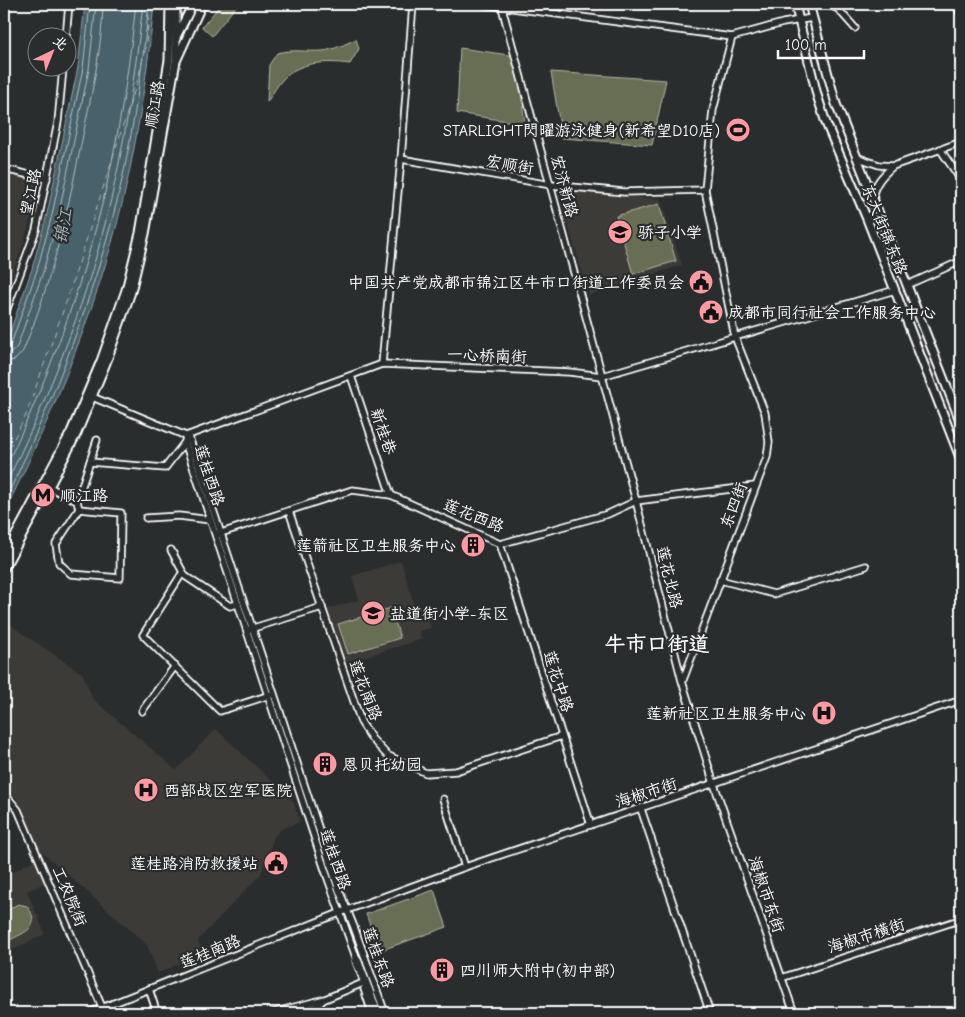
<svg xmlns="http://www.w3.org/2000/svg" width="965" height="1017" font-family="'Comic Neue','LXGW WenKai TC',sans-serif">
	<rect width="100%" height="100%" fill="#2a2d2e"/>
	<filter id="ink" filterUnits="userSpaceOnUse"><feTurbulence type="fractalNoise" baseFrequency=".02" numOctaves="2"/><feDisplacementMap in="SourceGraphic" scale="10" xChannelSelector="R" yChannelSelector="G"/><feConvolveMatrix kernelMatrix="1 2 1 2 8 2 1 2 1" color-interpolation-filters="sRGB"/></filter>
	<g filter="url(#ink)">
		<g fill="#3d3a38">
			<polygon points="4,168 42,182 21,251 4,296"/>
			<polygon points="577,192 660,199 682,265 589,295 559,195"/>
			<polygon points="401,561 417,614 426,612 431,628 419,631 422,639 344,663 327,609 359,600 352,576"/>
			<polygon points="4,617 16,629 83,674 93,699 176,770 216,729 293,801 300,822 281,829 274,837 261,874 198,940 201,954 158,973 147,945 39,849 16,798 4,783"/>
			<polygon points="36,859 47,882 27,891 45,934 4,954 4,869 9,874"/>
		</g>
		<g fill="#686e53" stroke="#b4b6a9">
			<polygon points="221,4 233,4 236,6 212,36 202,27"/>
			<path d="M356,39L359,49L350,64C327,61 299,61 283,79C277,85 272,95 267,102L269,65L277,53C292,49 306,52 322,51C334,50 345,44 356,39Z"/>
			<polygon points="460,48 516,56 525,124 457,113"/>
			<polygon points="551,72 666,80 652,145 562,138"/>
			<polygon points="659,204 676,261 633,274 616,216"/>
			<polygon points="391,608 400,638 348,654 338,624"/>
			<polygon points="434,890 447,927 379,951 366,914"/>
			<path d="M18,904L27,906C44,929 22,933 4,943V912Z"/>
		</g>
		<path fill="#46626a" stroke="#90a1a6" d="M85,4H154C147,77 136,152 117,224C90,325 50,420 4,513V349L32,269L47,214L78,67Z"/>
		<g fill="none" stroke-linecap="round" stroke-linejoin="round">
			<g stroke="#b5c0c3" stroke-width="1">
				<polyline points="4,348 8,347 11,344 37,270 52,215 83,68 90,4"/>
				<polyline points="4,354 11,353 17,347 43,272 58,217 89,69 96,4"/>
				<path d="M4,362L15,360L23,351C52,282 68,209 83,135C92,92 102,48 103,4"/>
				<path d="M4,470C43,390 75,306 98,220C117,150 128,76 136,4"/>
				<path d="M4,488C46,402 83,312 106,220C124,149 135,76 143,4"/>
				<path d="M4,502C48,412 85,320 111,224C131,152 141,77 149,4"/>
			</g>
			<polyline stroke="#acb8bc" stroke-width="1" stroke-dasharray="6 5" stroke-linecap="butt" points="4,458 26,415 68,297 138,79 146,46 150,4"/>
			<defs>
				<g id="minor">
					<polyline points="482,4 732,37 783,23 812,18"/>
					<polyline points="501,4 636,501 682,681 714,784 794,1013"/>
					<polyline points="827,4 838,9 855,28"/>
					<polyline points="957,4 961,17"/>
					<polyline points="66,38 69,4"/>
					<polyline points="940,149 961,180"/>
					<polyline points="856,157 879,165 893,166 961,142"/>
					<polyline points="401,159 551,185 624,192 705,190"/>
					<polyline points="4,169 47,179"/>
					<path d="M872,198C875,183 882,176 893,166"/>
					<polyline points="907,285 961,261"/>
					<polyline points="4,317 36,230 58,122 63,68"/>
					<polyline points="382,364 401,159 413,4"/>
					<polyline points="351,376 391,495"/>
					<polyline points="90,396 186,436 382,364 569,372 602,376 895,290"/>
					<polyline points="186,436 190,440 339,890 354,927 385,1013"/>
					<polyline points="186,436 185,442 326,873 358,963"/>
					<polyline points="90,462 165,468 185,442"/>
					<polyline points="49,487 77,501 79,509 121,513 120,578 71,574 59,563 56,544 79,509"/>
					<polyline points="77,501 97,440"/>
					<polyline points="289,511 361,722 372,739 387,755 426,773 456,771 562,736"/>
					<polyline points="146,518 179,516 210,520"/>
					<polyline points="218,534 352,490 391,495 500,544 608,514 636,501 755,486"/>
					<polyline points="500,544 591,825"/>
					<polyline points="171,550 185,576 230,606 238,604"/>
					<polyline points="183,572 143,635 220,711 270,695"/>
					<polyline points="720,580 774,594 866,566"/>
					<polyline points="250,629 322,607"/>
					<polyline points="683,680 767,457 769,442 765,413 735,337 705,190 713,110 732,37"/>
					<polyline points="142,711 175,666"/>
					<polyline points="4,793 18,810 102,1007 99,1013"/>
					<polyline points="443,799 465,867"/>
					<polyline points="641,809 710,1013"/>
					<polyline points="781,978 959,920"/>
					<polyline points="149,989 157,1013"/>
					<polyline points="364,989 372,1013"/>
					<polyline points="89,1013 347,910 465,867 961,700"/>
					<polyline points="272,1013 325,999 363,983"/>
					<polyline points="310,1013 323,1000"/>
				</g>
				<g id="major">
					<polyline points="795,4 817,95 826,123 867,219 961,460"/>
					<polyline points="809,4 836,104 961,423"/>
					<polyline points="176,37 193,4"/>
					<polyline points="177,59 202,4"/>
					<polyline points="4,557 71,432 101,361 126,290 140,233 169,60 170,4"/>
					<polyline points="4,568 49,487 77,433 106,363 131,292 145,234 176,61 176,4"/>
				</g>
				<polyline id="highway" points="357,961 377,1013"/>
			</defs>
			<use href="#minor" stroke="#fff" stroke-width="9"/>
			<use href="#major" stroke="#fff" stroke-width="11"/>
			<use href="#highway" stroke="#fff" stroke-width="11"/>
			<use href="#minor" stroke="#2a2d2e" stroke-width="5.5"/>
			<use href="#major" stroke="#2a2d2e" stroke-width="7"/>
			<use href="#highway" stroke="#2a2d2e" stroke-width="8"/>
		</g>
	</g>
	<defs>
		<symbol id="stadium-disc" viewBox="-11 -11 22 22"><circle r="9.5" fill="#ff9aa2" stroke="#2a2d2e"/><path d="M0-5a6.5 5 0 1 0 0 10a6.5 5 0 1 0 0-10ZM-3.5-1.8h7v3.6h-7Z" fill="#111"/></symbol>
		<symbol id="school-disc" viewBox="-11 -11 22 22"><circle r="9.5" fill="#ff9aa2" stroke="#2a2d2e"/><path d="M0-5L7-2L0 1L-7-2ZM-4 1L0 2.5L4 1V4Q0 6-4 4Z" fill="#111"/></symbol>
		<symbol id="civic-disc" viewBox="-11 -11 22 22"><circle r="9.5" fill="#ff9aa2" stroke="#2a2d2e"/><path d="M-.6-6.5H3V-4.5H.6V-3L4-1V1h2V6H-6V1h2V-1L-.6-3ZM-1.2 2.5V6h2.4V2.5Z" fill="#111"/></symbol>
		<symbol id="metro-disc" viewBox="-11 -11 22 22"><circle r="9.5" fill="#ff9aa2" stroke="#2a2d2e"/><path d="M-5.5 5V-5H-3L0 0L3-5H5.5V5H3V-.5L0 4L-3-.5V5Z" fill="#111"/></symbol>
		<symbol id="building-disc" viewBox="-11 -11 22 22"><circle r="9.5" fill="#ff9aa2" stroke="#2a2d2e"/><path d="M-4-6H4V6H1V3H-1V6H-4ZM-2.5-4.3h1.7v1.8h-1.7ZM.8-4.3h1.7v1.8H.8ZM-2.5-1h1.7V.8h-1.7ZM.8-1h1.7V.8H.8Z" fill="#111"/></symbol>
		<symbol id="hospital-disc" viewBox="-11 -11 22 22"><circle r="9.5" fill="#ff9aa2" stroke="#2a2d2e"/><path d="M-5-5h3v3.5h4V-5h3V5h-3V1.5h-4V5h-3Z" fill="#111"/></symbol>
	</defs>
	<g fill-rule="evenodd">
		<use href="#stadium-disc" x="724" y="116" width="28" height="28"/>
		<use href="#school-disc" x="606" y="218" width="28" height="28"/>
		<use href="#civic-disc" x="687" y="268" width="28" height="28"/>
		<use href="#civic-disc" x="697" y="298" width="28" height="28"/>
		<use href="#metro-disc" x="29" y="481" width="28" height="28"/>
		<use href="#building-disc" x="459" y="531" width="28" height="28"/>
		<use href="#school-disc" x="359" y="599" width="28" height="28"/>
		<use href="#hospital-disc" x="810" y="699" width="28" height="28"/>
		<use href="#building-disc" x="311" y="750" width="28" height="28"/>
		<use href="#hospital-disc" x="132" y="776" width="28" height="28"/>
		<use href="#civic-disc" x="262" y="849" width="28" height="28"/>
		<use href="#building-disc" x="428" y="956" width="28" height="28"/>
	</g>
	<g text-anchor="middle" stroke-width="4.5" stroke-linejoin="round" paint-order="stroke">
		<g font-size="16" fill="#fff" stroke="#2a2d2e">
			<text transform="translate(154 104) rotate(-80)" y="6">顺江路</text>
			<text transform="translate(510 164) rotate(10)" y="6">宏顺街</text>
			<text transform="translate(565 186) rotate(75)" y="6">宏济新路</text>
			<text transform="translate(30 192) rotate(-78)" y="6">望江路</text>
			<text transform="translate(885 229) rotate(68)" y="6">东大街锦东路</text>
			<text transform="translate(487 355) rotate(2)" y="6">一心桥南街</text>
			<text transform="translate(384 431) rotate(71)" y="6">新桂巷</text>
			<text transform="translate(210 475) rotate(72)" y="6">莲桂西路</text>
			<text transform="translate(733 505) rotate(-69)" y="6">东四街</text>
			<text transform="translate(474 515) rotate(22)" y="6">莲花西路</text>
			<text transform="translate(670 577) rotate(76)" y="6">莲花北路</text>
			<text transform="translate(559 681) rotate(72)" y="6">莲花中路</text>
			<text transform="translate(366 690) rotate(69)" y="6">莲花南路</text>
			<text transform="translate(646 792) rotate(-18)" y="6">海椒市街</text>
			<text transform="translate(336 859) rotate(71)" y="6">莲桂西路</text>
			<text transform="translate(767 894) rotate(71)" y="6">海椒市东街</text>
			<text transform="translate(70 896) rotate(67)" y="6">工农院街</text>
			<text transform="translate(866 935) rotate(-18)" y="6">海椒市横街</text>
			<text transform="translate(210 951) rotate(-22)" y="6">莲桂南路</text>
			<text transform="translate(379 957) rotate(70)" y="6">莲桂东路</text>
		</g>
		<g font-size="16" fill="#fff" stroke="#2a2d2e" text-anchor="start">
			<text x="720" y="136" text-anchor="end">STARLIGHT閃曜游泳健身(新希望D10店)</text>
			<text x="638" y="238">骄子小学</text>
			<text x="684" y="288" text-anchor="end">中国共产党成都市锦江区牛市口街道工作委员会</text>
			<text x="728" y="318">成都市同行社会工作服务中心</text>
			<text x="60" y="501">顺江路</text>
			<text x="456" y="551" text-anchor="end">莲箭社区卫生服务中心</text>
			<text x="390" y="619">盐道街小学-东区</text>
			<text x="806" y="719" text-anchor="end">莲新社区卫生服务中心</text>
			<text x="342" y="770">恩贝托幼园</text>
			<text x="164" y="796">西部战区空军医院</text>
			<text x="258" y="869" text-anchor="end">莲桂路消防救援站</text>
			<text x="460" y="976">四川师大附中(初中部)</text>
		</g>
		<g font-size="18" font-style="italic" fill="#acb8bc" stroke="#2a2d2e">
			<text transform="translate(63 226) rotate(-80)" y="6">锦江</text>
		</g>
		<g font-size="21" font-weight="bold" fill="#fff" stroke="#2a2d2e">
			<text x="657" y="651">牛市口街道</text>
		</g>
	</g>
	<rect width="965" height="1017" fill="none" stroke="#2a2d2e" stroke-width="20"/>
	<rect x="10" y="10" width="945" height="997" fill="none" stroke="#fff" stroke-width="2" filter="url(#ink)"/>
	<g transform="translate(52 52) rotate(43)"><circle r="24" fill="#2a2d2e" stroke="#7f8182"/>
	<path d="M0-4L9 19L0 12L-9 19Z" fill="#ff9aa2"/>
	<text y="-8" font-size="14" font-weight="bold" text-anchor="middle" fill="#ffffff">北</text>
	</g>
	<path d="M778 50v8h86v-8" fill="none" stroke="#ffffff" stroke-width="2.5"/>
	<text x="785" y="50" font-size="15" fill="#ffffff" stroke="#2a2d2e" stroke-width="4" paint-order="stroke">100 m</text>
</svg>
